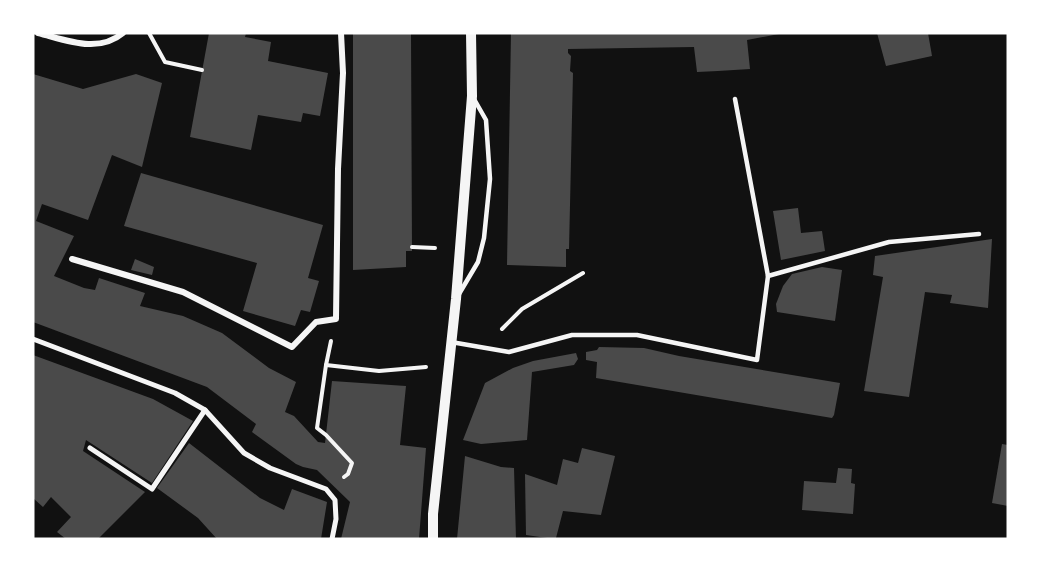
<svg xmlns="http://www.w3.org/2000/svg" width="1041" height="572" font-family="Figtree,sans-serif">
	<rect width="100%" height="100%" fill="#111"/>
	<g fill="#4a4a4a">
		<polygon points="209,33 246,33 245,37 271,42 268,61 328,73 320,116 303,113 301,122 258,115 251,150 190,137"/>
		<polygon points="353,33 411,33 412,251 406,251 406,267 353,270"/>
		<polygon points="511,33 779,33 779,34 747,40 750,69 718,71 697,72 694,47 568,49 568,53 571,56 570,71 573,73 569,249 566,249 566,267 507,265"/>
		<polygon points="877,33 928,33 932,56 886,66"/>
		<polygon points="33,74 83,89 136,74 162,83 142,167 112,155 88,220 42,204 36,221 74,236 54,276 84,288 95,290 99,278 145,293 140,306 183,316 222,333 269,368 296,382 285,412 294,416 318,442 325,443 332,381 406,386 400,445 426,448 419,539 341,539 350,502 317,470 303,467 296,464 252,432 256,424 207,387 33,322"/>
		<polygon points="141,173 323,225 308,278 319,281 310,312 301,310 295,326 243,311 257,263 124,226"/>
		<polygon points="798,208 801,233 822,231 825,251 781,260 773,211"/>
		<polygon points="992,239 988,308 950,303 952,295 925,292 909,397 864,391 883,277 873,275 875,256"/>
		<polygon points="135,259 154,267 152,275 131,270"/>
		<polygon points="822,267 842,270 835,321 777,312 776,304 783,286 792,274"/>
		<polygon points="599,347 644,348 679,356 840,383 834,415 832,418 596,378 597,362 586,360 586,352 597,350"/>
		<polygon points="576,353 578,359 574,365 532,372 527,440 481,444 463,440 485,383 513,368 533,361"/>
		<polygon points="33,355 153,399 193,421 152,483 86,440 83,451 145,492 98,539 66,539 57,532 71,517 51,497 43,507 33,498"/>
		<polygon points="189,443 260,498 284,510 292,489 327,502 321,539 217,539 198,518 157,488"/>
		<polygon points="1002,444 1008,445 1008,506 992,503"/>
		<polygon points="582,448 615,456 601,515 563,511 556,538 554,539 526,535 525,474 557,485 563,459 578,463"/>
		<polygon points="465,456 501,467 514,468 516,539 457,539"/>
		<polygon points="838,468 852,469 851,483 855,484 853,514 802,510 804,481 836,483"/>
	</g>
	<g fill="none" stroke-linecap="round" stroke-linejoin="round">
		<g stroke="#f5f5f5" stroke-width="4">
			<polyline points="149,33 165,62 202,70"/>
			<polyline points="412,247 435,248"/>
			<polyline points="502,329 522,309 583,273"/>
			<polyline points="331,341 326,365 317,428 326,435 352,463 348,474 344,477"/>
			<polyline points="326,365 379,371 426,367"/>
		</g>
		<g stroke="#f5f5f5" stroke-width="4.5">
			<polyline points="768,276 889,242 979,234"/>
			<polyline points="459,294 478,262 484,238 490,179 486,120 474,99"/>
			<polyline points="451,342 509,352 572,335 637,335 757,360 768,276 735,99"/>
		</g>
		<g stroke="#f5f5f5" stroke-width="5">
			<polyline points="33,339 175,393 205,410 244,453 270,468 326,489 335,500 336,519 332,539"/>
			<polyline points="90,448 152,489 205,410"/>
		</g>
		<g stroke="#f5f5f5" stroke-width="6">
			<path d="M38,33C66,40 98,54 123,33"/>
			<polyline points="72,259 183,292 292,347 316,322 336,319 338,169 343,73 341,33"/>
		</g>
		<polyline stroke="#f5f5f5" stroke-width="10" points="433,539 433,514 456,299 472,96 471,33"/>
	</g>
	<rect width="1041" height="572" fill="none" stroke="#ffffff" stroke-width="69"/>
</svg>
